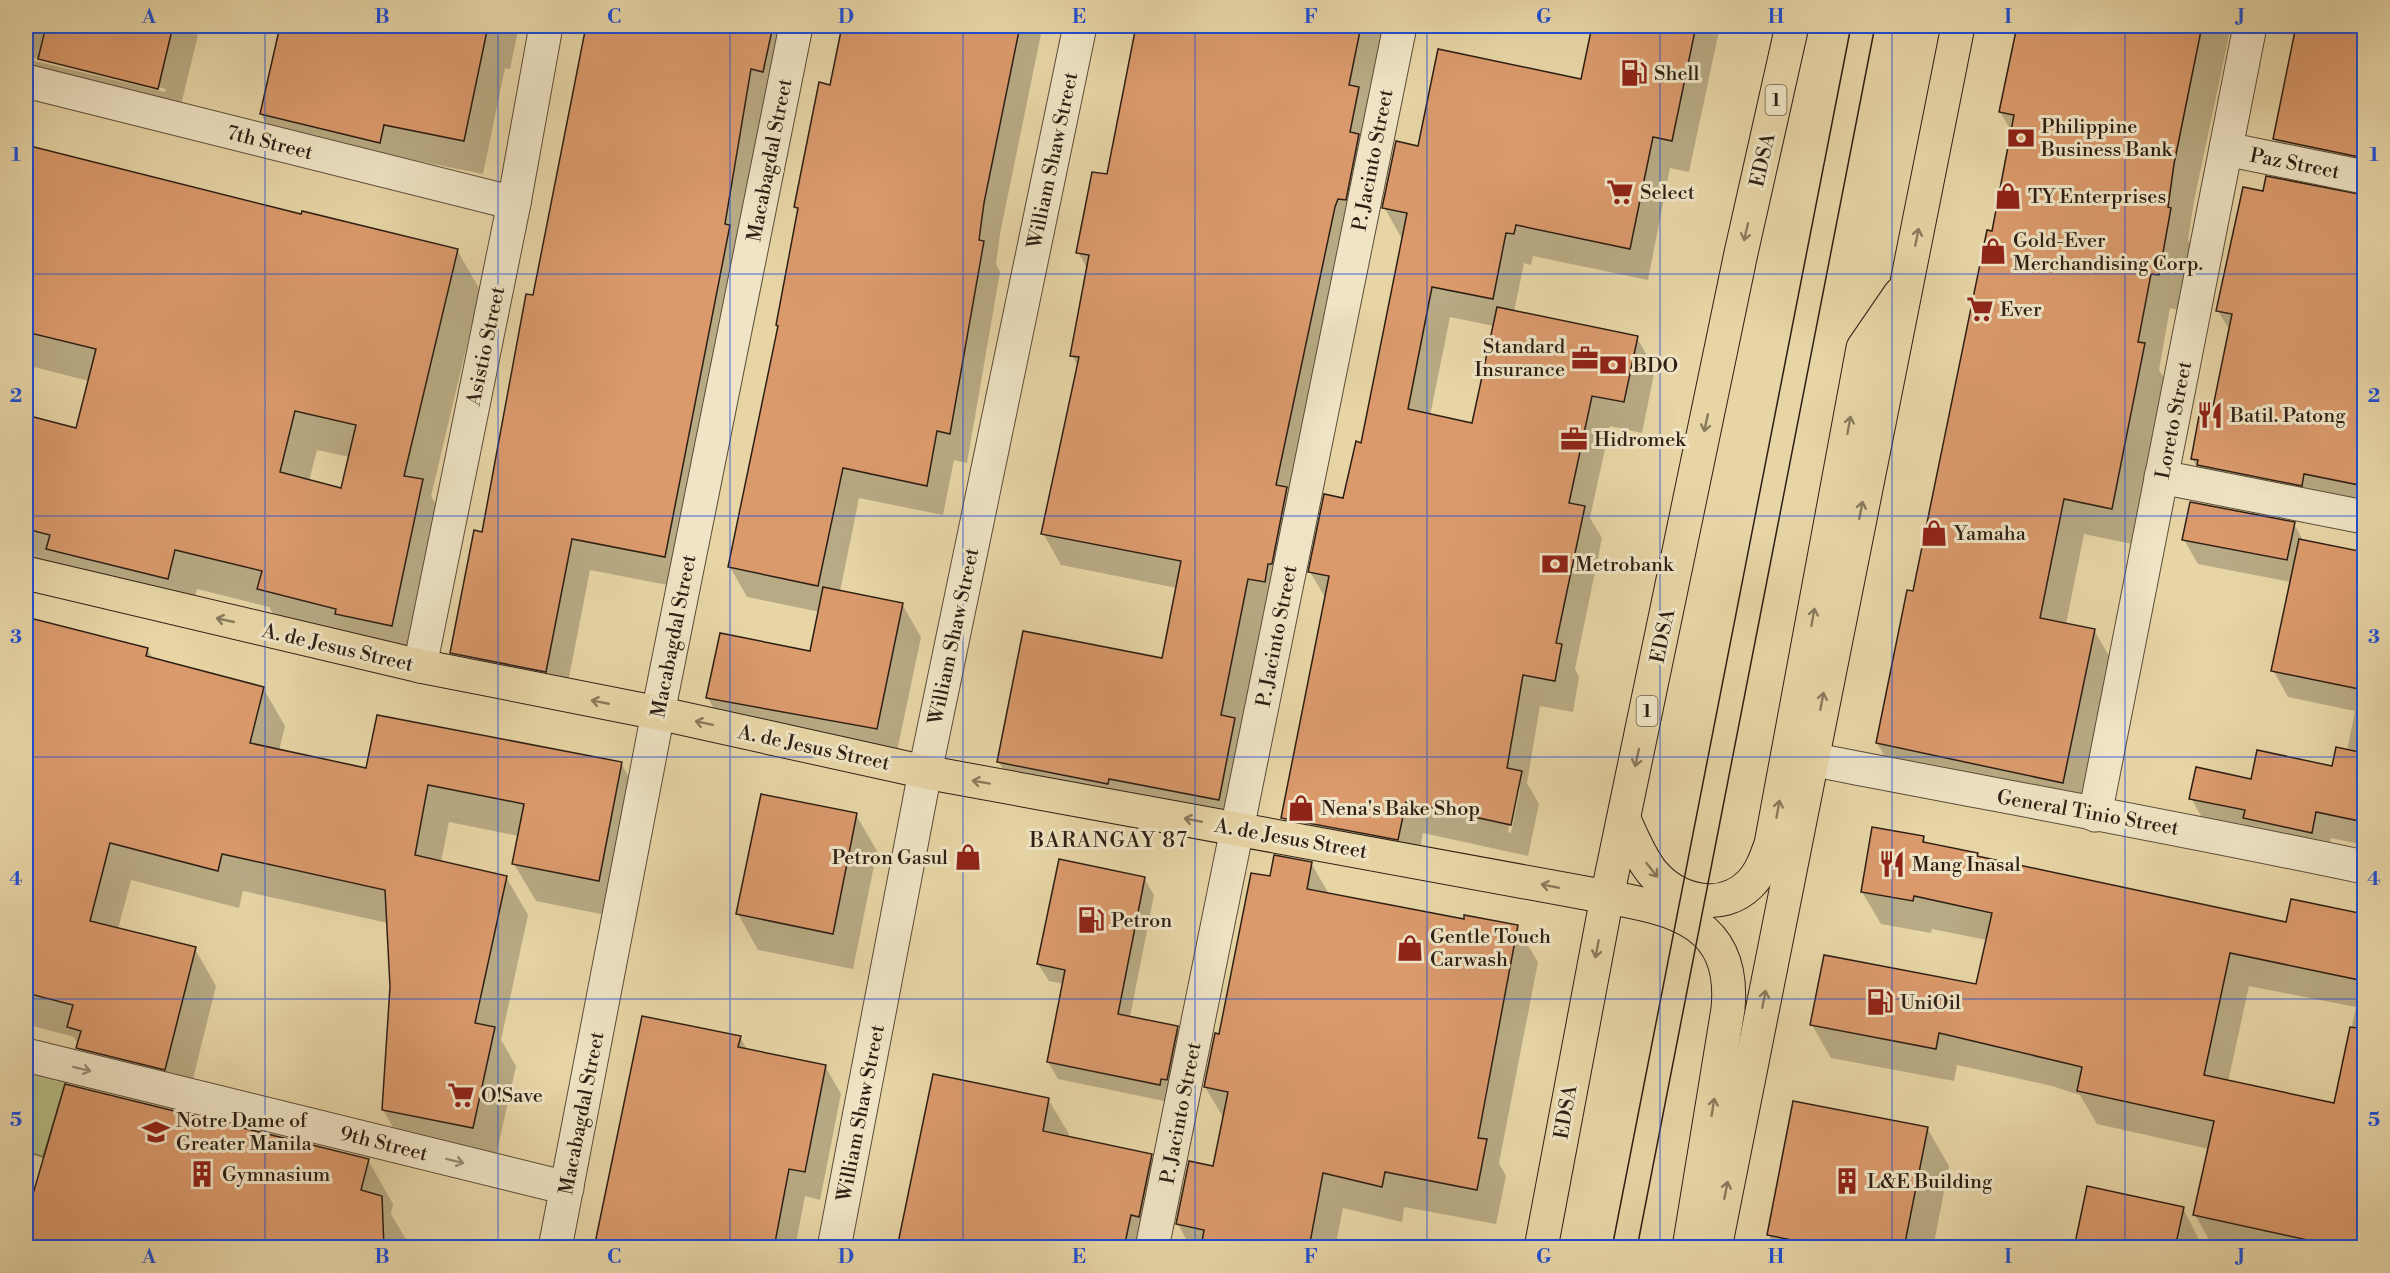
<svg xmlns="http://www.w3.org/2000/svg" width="2390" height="1273" font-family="'Libre Bodoni',serif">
	<rect width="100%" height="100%" fill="#e7d5a6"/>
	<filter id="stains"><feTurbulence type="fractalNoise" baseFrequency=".00333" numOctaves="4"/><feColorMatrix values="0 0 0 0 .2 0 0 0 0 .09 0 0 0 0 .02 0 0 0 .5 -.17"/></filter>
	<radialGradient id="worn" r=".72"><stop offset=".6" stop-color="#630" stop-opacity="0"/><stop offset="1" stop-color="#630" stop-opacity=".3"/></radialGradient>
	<polygon fill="#b7bd85" stroke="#726e4c" stroke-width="1.5" points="26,1068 67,1078 43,1157 26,1151"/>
	<g fill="#0003" fill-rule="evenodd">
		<polygon points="26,26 200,26 177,122 26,86 26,59 165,92 166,89 26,56"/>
		<polygon points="279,26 519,26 510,69 505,68 483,174 403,158 399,176 281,148 261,114"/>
		<polygon points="587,26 796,26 683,588 590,570 564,703 470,684 452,653 483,533 534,297"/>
		<polygon points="843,26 1036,26 1041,34 1000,234 996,264 1000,272 967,463 954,460 943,515 859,498 840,592 902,604 921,637 895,761 726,730 708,698 811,653 820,612 747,597 730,567 779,328 799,213 795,207 831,86"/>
		<polygon points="1136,26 1384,26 1237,831 1017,794 999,762 1163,659 1177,588 1061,565 1043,533 1078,367 1072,355 1088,270 1078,252 1108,176"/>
		<path d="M1593,26H1720L1689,172L1670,168L1648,280L1533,256L1531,265L1524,263L1514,312L1637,338L1655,369L1642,433L1610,426L1590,518L1602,538L1575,669L1579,677L1573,712L1540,706L1527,783L1539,804L1528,856L1423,833L1416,870L1301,849L1283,818L1326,599L1310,572L1344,500L1362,444L1402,239L1384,207L1419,148L1582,81ZM1450,317L1494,326L1473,425L1430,416ZM1518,781L1520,789L1511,833L1508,832Z"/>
		<polygon points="2017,26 2231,26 2194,201 2188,240 2191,245 2179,310 2170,308 2159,370 2165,380 2132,544 2084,534 2066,624 2094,630 2115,666 2083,818 1898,779 1877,743 1915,593 1993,233 2012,132 2000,112"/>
		<polygon points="2298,26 2364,26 2364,188 2295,173 2275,139"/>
		<path d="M26,147L303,216L457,250L480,290L431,496L445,520L414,665L282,628L269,607L197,589L190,618L26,562V416L77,429L89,381L26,365ZM317,450L350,457L342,490L309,481Z"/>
		<polygon points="2264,193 2364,197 2364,516 2212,492 2192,458 2214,409 2230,331 2218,311"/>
		<polygon points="2294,524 2304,542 2364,554 2364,845 2331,838 2327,859 2206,825 2191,798 2253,780 2333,768 2347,751 2355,711 2288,697 2273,670 2291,582 2198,564 2184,540"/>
		<polygon points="26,629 147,649 154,660 263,688 285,726 279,751 368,770 621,763 642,801 620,918 536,901 514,864 519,836 449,822 441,862 506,877 528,915 501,1040 516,1066 494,1165 405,1148 383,1110 391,987 388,923 243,891 239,908 131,880 118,929 195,949 216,986 186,1107 100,1085 74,1037 26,1024"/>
		<polygon points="856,815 877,851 853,969 758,950 738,914"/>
		<path d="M1923,837L1927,844L1977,855L1979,858L2287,924L2292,901L2364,916V1248H2214L2195,1215L2209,1149L2097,1124L2080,1095L2052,1086L1957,1065L1954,1081L1831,1058L1812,1025L1977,986L1987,940L1932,929L1931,933L1881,924L1862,892ZM2249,986L2356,1007L2335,1105L2228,1082Z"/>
		<polygon points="1311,863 1329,894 1465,921 1517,927 1538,962 1499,1163 1506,1176 1496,1224 1404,1207 1402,1222 1343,1208 1335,1248 1191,1248 1178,1224 1214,1168 1224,1119 1205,1087 1271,878"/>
		<polygon points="1144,878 1154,895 1130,1017 1177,1027 1187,1044 1169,1102 1058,1079 1048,1062 1064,984 1049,981 1038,964"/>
		<polygon points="740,1037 748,1051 825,1066 841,1094 820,1200 805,1196 795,1248 596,1248"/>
		<polygon points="66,1086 368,1160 393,1204 391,1214 407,1241 407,1248 26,1248 26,1223"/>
		<polygon points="1048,1099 1069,1134 1068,1138 1151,1155 1171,1190 1160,1248 899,1248"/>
		<polygon points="1927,1128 1949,1166 1933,1248 1776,1248 1768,1234"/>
		<polygon points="2183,1208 2203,1248 2075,1248"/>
	</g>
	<g fill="#da9a6c" stroke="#2e1f14" stroke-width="1.5" fill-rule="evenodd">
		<polygon points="46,26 173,26 158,89 38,59"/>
		<polygon points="280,26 488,26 464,141 384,125 380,143 260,114"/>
		<polygon points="586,26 773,26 763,72 751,69 725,224 730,225 665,557 572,539 546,672 450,653 474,530 482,532 526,294 533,295"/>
		<polygon points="842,26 1020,26 984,203 979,240 984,241 950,434 937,431 927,486 843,468 818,586 728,567 778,326 776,325 798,208 794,207 819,82 830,85"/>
		<polygon points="1136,26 1361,26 1349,85 1359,87 1350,132 1359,134 1346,200 1338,199 1335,207 1276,485 1287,487 1272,564 1268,564 1265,582 1248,579 1221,715 1235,718 1219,800 1109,779 1108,784 997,762 1023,631 1162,658 1181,561 1041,534 1079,357 1070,356 1089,255 1076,253 1092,172 1107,174"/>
		<polygon points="1592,26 1696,26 1672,141 1653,137 1630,249 1516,225 1514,234 1506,233 1493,299 1432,287 1408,409 1472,423 1497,307 1638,336 1624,402 1592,396 1569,503 1585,506 1556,643 1562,644 1555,681 1523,675 1507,768 1522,771 1511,825 1406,802 1398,840 1281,818 1329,576 1308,572 1324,494 1343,498 1356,441 1361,443 1407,213 1382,208 1396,141 1418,146 1438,49 1581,79"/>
		<polygon points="2017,26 2202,26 2174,164 2168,207 2171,208 2159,275 2151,274 2138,342 2145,343 2112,509 2064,499 2040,618 2095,629 2063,783 1876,743 1907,590 1913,591 1987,230 1992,231 2014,115 1999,112"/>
		<polygon points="2296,26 2364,26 2364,158 2273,139"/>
		<path d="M26,145L301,214L302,211L458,249L404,476L423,479L392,626L335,614L336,609L257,589L262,571L175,550L168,579L46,549L50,535L26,529V415L76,428L96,349L26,332ZM295,411L356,425L341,488L280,472Z"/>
		<polygon points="2266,176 2364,195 2364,486 2304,474 2302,486 2197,465 2198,460 2191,459 2201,405 2213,407 2232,314 2216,311 2243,187 2263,191"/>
		<polygon points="2190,502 2295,522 2287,560 2182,540"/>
		<polygon points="2299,539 2364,552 2364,690 2271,671"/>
		<polygon points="823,587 903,603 877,729 706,698 720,633 810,651"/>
		<polygon points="26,617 148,648 146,656 264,687 250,743 366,768 377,715 622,762 599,881 512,864 524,804 428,785 415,855 507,876 475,1023 495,1027 473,1128 382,1110 390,987 385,890 222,854 218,871 110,843 90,921 196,947 165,1070 76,1048 81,1031 67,1027 73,1005 26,993"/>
		<polygon points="2336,747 2364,753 2364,822 2316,812 2312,833 2243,818 2245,810 2189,799 2196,767 2251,779 2257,750 2332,766"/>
		<polygon points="761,794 857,813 833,934 736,914"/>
		<polygon points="1872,827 1924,836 1923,842 1978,853 1977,856 2286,922 2291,899 2364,914 2364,981 2230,953 2204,1075 2334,1103 2350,1027 2364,1029 2364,1248 2316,1248 2317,1242 2193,1215 2214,1121 2077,1091 2082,1067 1939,1033 1936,1049 1810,1025 1824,955 1976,984 1992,913 1914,896 1913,901 1861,892"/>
		<polygon points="1274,855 1312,862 1307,889 1464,919 1464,915 1518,925 1478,1138 1487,1139 1477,1190 1385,1172 1382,1187 1323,1173 1309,1248 1201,1248 1204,1230 1176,1224 1189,1161 1213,1166 1228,1092 1204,1087 1215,1033 1219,1034 1251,873 1270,876"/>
		<polygon points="1059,859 1145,877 1118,1014 1178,1026 1167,1080 1161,1079 1160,1085 1047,1062 1065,970 1037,964"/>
		<polygon points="642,1016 741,1036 738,1047 826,1065 805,1172 789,1169 774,1248 594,1248"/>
		<polygon points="933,1074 1049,1098 1043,1131 1152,1154 1139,1217 1131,1215 1124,1248 897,1248"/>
		<polygon points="65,1084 369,1159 361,1190 382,1196 384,1248 26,1248 26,1218"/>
		<polygon points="1793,1101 1928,1127 1904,1248 1832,1248 1767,1235"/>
		<polygon points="2087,1186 2184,1207 2175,1248 2074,1248"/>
	</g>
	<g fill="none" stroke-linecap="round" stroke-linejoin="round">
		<defs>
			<g id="minor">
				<polyline points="26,81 514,203"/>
				<polyline points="2226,149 2364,177"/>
				<polyline points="2161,477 2364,517"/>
				<polyline points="420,666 514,203 546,26"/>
				<path d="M1810,759C1995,795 2180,828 2364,867"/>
				<polyline points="2095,815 2250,26"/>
				<polyline points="26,1055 567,1188"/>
				<polyline points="555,1248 658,713 796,26"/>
				<polyline points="834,1248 925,772 1080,26"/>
				<polyline points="1152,1248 1400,26"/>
			</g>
			<polyline id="major" points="26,573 420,666 658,713 925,772 1607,897"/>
			<g id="highway">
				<path d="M1624,819C1632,837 1640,857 1652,872C1676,901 1721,913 1750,884C1761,873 1766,858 1771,844L1863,348L1900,294"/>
				<path d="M1607,897C1676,909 1736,923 1728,1009L1689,1248"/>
				<polyline points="1541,1248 1607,897 1741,253 1792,26"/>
				<polyline points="1715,1248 1958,26"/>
			</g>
		</defs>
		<use href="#minor" stroke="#5c4c38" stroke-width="35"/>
		<use href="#major" stroke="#2e1f14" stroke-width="35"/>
		<use href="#highway" stroke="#2e1f14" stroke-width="35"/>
		<use href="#minor" stroke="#efe4c5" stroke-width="33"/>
		<use href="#major" stroke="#e7d5a6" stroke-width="33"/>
		<use href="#highway" stroke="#e7d5a6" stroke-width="33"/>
		<g stroke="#2e1f14" stroke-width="1.5">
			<polyline points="1612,1248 1851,26"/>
			<polyline points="1637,1248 1875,26"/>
		</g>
	</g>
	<defs><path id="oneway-shaft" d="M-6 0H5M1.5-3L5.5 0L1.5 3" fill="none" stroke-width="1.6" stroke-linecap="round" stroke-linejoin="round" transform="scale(1.5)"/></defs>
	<g stroke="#8a7a5d">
		<use href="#oneway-shaft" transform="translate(1746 232) rotate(103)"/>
		<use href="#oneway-shaft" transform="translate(1917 237) rotate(-79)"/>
		<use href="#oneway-shaft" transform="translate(1706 423) rotate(102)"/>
		<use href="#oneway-shaft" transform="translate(1849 425) rotate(-80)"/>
		<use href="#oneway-shaft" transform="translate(1861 510) rotate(-79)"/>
		<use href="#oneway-shaft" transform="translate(1813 617) rotate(-80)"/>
		<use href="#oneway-shaft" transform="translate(225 620) rotate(-167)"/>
		<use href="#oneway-shaft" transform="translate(1822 701) rotate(-79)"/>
		<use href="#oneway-shaft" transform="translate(600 702) rotate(-169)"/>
		<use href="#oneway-shaft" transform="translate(704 723) rotate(-168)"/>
		<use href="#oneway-shaft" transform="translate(1637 758) rotate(102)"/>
		<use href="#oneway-shaft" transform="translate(981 782) rotate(-170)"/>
		<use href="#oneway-shaft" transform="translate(1778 809) rotate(-80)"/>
		<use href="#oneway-shaft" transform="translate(1193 820) rotate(-169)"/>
		<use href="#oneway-shaft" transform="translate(1652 870) rotate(52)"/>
		<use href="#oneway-shaft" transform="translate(1550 886) rotate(-169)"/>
		<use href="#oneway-shaft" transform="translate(1597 949) rotate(101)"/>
		<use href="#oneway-shaft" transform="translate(1764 999) rotate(-79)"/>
		<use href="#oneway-shaft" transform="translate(1713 1107) rotate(-81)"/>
		<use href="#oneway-shaft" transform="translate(1726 1190) rotate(-79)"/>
	</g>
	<g stroke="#988b75">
		<use href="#oneway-shaft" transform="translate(82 1069) rotate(14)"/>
		<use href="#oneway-shaft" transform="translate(455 1161) rotate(14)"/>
	</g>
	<path fill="none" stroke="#1d4ed8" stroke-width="1.5" stroke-opacity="0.55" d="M265,26V1248M498,26V1248M730,26V1248M963,26V1248M1195,26V1248M1427,26V1248M1660,26V1248M1892,26V1248M2125,26V1248M26,274H2364M26,516H2364M26,757H2364M26,999H2364"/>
	<defs>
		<symbol id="fuel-bare" viewBox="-9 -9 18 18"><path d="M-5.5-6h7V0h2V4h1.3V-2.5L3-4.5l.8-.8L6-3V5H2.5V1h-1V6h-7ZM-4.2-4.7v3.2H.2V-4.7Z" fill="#8f2418" stroke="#efe4c5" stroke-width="2.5" paint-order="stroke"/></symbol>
		<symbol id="bank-bare" viewBox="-9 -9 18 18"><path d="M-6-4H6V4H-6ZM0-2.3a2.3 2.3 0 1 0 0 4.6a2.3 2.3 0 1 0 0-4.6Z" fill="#8f2418" stroke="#efe4c5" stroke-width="2.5" paint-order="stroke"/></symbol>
		<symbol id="supermarket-bare" viewBox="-9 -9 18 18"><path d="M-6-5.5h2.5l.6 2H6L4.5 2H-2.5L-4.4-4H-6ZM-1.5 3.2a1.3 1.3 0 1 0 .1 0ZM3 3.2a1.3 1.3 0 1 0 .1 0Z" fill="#8f2418" stroke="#efe4c5" stroke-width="2.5" paint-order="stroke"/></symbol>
		<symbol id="shop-bare" viewBox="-9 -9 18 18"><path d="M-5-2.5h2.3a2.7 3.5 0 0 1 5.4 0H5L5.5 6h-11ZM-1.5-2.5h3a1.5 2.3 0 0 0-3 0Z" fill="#8f2418" stroke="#efe4c5" stroke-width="2.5" paint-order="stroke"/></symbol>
		<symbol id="office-bare" viewBox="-9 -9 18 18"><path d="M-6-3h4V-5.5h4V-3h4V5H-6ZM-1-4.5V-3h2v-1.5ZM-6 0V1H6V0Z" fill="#8f2418" stroke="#efe4c5" stroke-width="2.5" paint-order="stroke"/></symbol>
		<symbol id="restaurant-bare" viewBox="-9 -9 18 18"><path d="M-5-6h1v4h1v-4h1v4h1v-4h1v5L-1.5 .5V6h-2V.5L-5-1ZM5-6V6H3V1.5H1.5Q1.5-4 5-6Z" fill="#8f2418" stroke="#efe4c5" stroke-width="2.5" paint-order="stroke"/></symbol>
		<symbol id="school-bare" viewBox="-9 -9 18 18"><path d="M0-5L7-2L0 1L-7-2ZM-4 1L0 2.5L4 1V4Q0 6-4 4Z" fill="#8f2418" stroke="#efe4c5" stroke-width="2.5" paint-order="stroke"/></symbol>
		<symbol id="building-bare" viewBox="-9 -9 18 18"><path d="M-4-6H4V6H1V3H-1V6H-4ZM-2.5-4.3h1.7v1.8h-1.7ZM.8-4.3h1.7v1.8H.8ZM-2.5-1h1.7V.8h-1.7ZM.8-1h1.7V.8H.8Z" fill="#8f2418" stroke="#efe4c5" stroke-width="2.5" paint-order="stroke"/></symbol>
	</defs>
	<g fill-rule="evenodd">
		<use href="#fuel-bare" x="1615" y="54" width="38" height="38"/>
		<use href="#bank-bare" x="2002" y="119" width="38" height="38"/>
		<use href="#supermarket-bare" x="1601" y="173" width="38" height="38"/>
		<use href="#shop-bare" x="1989" y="177" width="38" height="38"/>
		<use href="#shop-bare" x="1974" y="232" width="38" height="38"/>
		<use href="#supermarket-bare" x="1961" y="290" width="38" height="38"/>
		<use href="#office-bare" x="1566" y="339" width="38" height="38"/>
		<use href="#bank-bare" x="1594" y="346" width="38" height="38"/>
		<use href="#restaurant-bare" x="2191" y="396" width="38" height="38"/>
		<use href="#office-bare" x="1555" y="420" width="38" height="38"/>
		<use href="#shop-bare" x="1915" y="514" width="38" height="38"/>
		<use href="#bank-bare" x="1536" y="545" width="38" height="38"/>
		<use href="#shop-bare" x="1282" y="789" width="38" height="38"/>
		<use href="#shop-bare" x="949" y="838" width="38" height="38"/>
		<use href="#restaurant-bare" x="1873" y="845" width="38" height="38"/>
		<use href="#fuel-bare" x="1072" y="901" width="38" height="38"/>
		<use href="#shop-bare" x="1391" y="929" width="38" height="38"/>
		<use href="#fuel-bare" x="1861" y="983" width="38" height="38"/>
		<use href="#supermarket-bare" x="442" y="1076" width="38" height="38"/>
		<use href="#school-bare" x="137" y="1113" width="38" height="38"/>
		<use href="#building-bare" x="183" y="1155" width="38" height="38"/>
		<use href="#building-bare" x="1828" y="1162" width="38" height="38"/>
	</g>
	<g text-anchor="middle" stroke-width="6" stroke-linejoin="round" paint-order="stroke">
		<g fill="#efe4c5" stroke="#685a49" stroke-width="1.5">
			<rect x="1765.5" y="85" width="21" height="30" rx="4.5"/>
			<rect x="1636.5" y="696" width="21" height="30" rx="4.5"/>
		</g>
		<g font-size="18" font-weight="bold" fill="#2e1f14">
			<text x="1776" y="106">1</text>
			<text x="1647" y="717">1</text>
		</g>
		<g font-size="20" fill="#2e1f14" stroke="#efe4c5" text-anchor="start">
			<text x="1654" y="80">Shell</text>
			<text x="2041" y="133">Philippine<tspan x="2041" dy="23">Business Bank</tspan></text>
			<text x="1640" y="199">Select</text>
			<text x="2028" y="203">TY Enterprises</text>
			<text x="2013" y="247">Gold-Ever<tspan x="2013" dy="23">Merchandising Corp.</tspan></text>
			<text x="2000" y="316">Ever</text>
			<text x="1565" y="353" text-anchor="end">Standard<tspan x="1565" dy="23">Insurance</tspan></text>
			<text x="1633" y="372">BDO</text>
			<text x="2230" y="422">Batil. Patong</text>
			<text x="1594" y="446">Hidromek</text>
			<text x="1954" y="540">Yamaha</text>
			<text x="1575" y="571">Metrobank</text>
			<text x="1321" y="815">Nena's Bake Shop</text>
			<text x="948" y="864" text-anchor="end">Petron Gasul</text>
			<text x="1912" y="871">Mang Inasal</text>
			<text x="1111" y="927">Petron</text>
			<text x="1430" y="943">Gentle Touch<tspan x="1430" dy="23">Carwash</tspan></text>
			<text x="1900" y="1009">UniOil</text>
			<text x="481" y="1102">O!Save</text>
			<text x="176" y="1127">Notre Dame of<tspan x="176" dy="23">Greater Manila</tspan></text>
			<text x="222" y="1181">Gymnasium</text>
			<text x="1867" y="1188">L&amp;E Building</text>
		</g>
		<g font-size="20" fill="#2e1f14" stroke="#efe4c5">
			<text transform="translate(270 142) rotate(14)" y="7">7th Street</text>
			<text transform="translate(769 160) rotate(-79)" y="7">Macabagdal Street</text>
			<text transform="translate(1052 160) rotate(-78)" y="7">William Shaw Street</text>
			<text transform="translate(1372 160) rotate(-79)" y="7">P. Jacinto Street</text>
			<text transform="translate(1762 160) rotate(-77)" y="7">EDSA</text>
			<text transform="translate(2295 163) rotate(11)" y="7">Paz Street</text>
			<text transform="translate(485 346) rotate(-78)" y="7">Asistio Street</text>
			<text transform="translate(2173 420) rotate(-79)" y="7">Loreto Street</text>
			<text transform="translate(673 636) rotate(-79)" y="7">Macabagdal Street</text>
			<text transform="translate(953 636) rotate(-78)" y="7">William Shaw Street</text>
			<text transform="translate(1276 636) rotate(-79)" y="7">P. Jacinto Street</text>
			<text transform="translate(1662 636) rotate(-78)" y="7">EDSA</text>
			<text transform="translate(338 647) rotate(13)" y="7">A. de Jesus Street</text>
			<text transform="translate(814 747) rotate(12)" y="7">A. de Jesus Street</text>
			<text transform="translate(2088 812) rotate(10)" y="7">General Tinio Street</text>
			<text transform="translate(1291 838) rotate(10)" y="7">A. de Jesus Street</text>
			<text transform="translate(1565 1112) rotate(-80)" y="7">EDSA</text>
			<text transform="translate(581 1113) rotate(-79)" y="7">Macabagdal Street</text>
			<text transform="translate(860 1113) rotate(-79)" y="7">William Shaw Street</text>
			<text transform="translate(1180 1113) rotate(-79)" y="7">P. Jacinto Street</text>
			<text transform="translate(384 1143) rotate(14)" y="7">9th Street</text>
		</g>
		<g font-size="21" letter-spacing="1.5" fill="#2e1f14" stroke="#efe4c5">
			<text x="1109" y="847">BARANGAY 87</text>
		</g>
	</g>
	<rect width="2390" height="1273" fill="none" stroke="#e7d5a6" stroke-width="66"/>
	<rect x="33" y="33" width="2324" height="1207" fill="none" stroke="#1d4ed8" stroke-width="2"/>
	<g font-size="20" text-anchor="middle" font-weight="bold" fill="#1d4ed8">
		<text x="149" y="23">A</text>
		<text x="382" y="23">B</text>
		<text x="614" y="23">C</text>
		<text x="846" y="23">D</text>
		<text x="1079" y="23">E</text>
		<text x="1311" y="23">F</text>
		<text x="1544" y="23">G</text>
		<text x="1776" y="23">H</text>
		<text x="2008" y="23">I</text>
		<text x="2241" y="23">J</text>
		<text x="16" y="161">1</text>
		<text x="2374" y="161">1</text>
		<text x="16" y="402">2</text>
		<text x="2374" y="402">2</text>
		<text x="16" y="643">3</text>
		<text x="2374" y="643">3</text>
		<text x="16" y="885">4</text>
		<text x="2374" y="885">4</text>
		<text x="16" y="1126">5</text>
		<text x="2374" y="1126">5</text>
		<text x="149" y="1263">A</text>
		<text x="382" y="1263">B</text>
		<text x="614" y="1263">C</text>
		<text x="846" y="1263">D</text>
		<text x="1079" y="1263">E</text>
		<text x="1311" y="1263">F</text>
		<text x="1544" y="1263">G</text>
		<text x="1776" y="1263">H</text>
		<text x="2008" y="1263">I</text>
		<text x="2241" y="1263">J</text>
	</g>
	<rect width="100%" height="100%" filter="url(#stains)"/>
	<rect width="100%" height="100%" fill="url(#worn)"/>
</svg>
